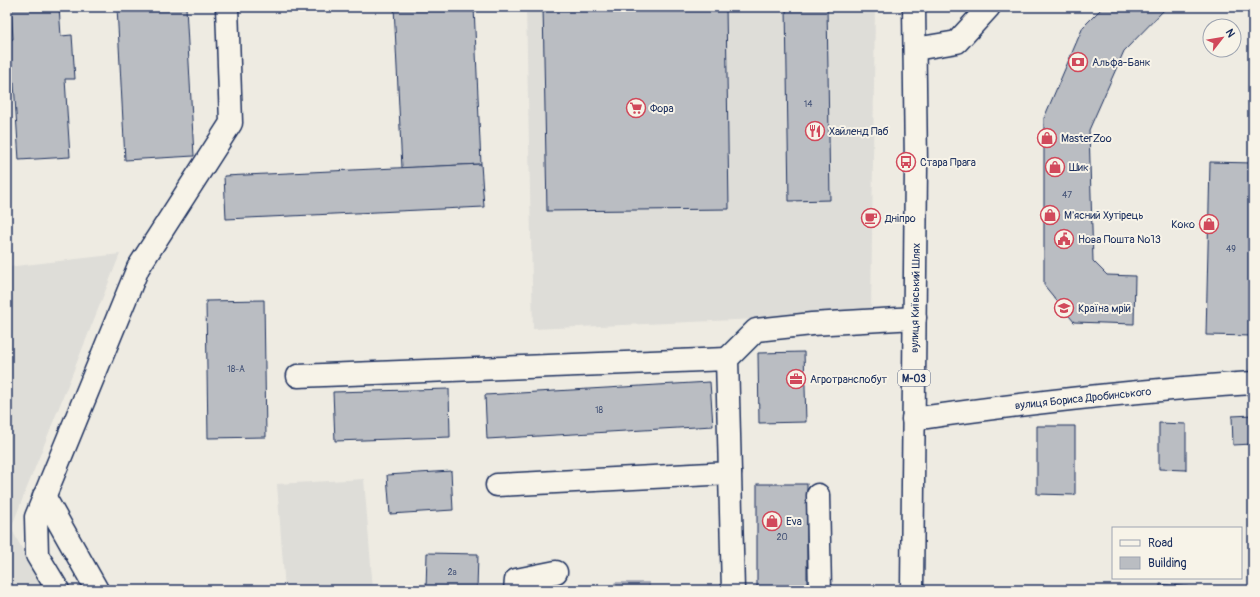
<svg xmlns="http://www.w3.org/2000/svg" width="1260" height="597" font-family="Pangolin,sans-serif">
	<rect width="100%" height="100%" fill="#eeebe2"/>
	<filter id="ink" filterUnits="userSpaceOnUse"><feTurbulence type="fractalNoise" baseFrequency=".025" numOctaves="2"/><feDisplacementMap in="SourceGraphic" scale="8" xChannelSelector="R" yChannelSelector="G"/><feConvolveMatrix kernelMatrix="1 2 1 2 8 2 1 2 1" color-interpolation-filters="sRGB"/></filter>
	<g filter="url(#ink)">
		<g fill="#deddd8">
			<polygon points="526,7 875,7 871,314 533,329"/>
			<polygon points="120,254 11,528 44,590 7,590 7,267"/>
			<polygon points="364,479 373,590 285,590 277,484"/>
		</g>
		<rect fill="#cfcfcf" stroke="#757f96" x="615" y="583" width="34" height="7"/>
		<g fill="#babdc2" stroke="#1b2f5e">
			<polygon points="11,7 59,7 61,36 72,35 75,79 65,79 70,157 19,160 14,83 7,83 7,40 13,39"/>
			<polygon points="117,7 186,7 194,156 125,160"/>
			<polygon points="394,7 474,7 481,164 402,168"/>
			<polygon points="543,7 726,7 729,209 547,211"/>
			<polygon points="786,7 827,7 830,200 789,201"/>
			<polygon points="1103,7 1167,7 1124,51 1089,130 1093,261 1107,275 1135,276 1134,324 1074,322 1044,285 1044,118 1083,27"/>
			<polygon points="1210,162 1253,163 1252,336 1206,335"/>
			<polygon points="481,164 484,207 226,219 224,176"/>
			<polygon points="264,300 266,437 208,438 206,301"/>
			<polygon points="804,352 806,422 759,423 758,353"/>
			<polygon points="710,382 713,426 487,439 485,395"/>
			<polygon points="449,389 450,437 335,441 333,392"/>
			<polygon points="1253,415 1253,444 1233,445 1232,416"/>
			<polygon points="1159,423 1186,424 1186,470 1159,469"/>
			<polygon points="1037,426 1075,426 1075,495 1037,494"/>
			<polygon points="451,471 453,510 390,514 387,475"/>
			<rect x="757" y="484" width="50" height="106"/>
			<polygon points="427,553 478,554 477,590 426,590"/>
			<polygon points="1160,584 1189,587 1189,590 1160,590"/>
		</g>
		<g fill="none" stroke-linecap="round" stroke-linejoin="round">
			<defs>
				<g id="minor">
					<polyline points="298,376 727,359"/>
					<path d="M913,419C1026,403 1139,390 1253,383"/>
					<polyline points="730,473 733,590"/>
					<polyline points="497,485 730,473 727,359 756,330 812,324 915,318"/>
					<polyline points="818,495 820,590"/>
					<polyline points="44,496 97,590"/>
					<polyline points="58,590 37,555 36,517 138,268 231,123 227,7"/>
					<polyline points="515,590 516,580 556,572"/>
				</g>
				<polyline id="major" points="915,49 957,42 989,7"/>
				<polyline id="highway" points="912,590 916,166 914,7"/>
			</defs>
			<use href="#minor" stroke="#1b2f5e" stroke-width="25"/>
			<use href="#major" stroke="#1b2f5e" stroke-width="25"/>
			<use href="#highway" stroke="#1b2f5e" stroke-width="25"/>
			<use href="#minor" stroke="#f7f3e8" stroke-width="22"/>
			<use href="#major" stroke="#f7f3e8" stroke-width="22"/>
			<use href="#highway" stroke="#f7f3e8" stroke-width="22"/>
		</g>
	</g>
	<defs>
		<symbol id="bank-ring" viewBox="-11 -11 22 22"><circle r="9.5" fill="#f7f3e8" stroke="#d1495b" stroke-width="1.5"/><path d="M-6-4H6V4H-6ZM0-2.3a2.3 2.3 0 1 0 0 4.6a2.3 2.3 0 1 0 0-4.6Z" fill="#d1495b"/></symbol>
		<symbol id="supermarket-ring" viewBox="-11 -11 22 22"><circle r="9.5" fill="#f7f3e8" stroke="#d1495b" stroke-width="1.5"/><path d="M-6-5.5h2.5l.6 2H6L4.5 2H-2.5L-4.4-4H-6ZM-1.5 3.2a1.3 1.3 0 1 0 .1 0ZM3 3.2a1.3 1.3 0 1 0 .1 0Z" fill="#d1495b"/></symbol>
		<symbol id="restaurant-ring" viewBox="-11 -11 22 22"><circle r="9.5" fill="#f7f3e8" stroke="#d1495b" stroke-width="1.5"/><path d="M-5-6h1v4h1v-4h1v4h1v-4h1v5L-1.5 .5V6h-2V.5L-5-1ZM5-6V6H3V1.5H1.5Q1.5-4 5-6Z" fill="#d1495b"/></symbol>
		<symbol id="shop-ring" viewBox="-11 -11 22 22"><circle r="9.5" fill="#f7f3e8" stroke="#d1495b" stroke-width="1.5"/><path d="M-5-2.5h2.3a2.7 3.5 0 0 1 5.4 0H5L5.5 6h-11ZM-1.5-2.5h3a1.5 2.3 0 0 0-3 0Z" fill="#d1495b"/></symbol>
		<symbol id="bus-ring" viewBox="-11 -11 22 22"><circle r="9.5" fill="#f7f3e8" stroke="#d1495b" stroke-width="1.5"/><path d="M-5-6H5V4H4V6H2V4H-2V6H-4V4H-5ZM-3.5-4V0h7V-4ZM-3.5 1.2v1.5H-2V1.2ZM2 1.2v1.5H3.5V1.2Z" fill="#d1495b"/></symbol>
		<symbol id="cafe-ring" viewBox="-11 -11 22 22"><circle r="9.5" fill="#f7f3e8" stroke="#d1495b" stroke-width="1.5"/><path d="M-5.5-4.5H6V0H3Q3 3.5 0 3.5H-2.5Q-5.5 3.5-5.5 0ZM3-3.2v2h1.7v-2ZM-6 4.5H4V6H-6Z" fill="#d1495b"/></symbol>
		<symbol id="civic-ring" viewBox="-11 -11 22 22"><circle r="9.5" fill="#f7f3e8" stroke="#d1495b" stroke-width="1.5"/><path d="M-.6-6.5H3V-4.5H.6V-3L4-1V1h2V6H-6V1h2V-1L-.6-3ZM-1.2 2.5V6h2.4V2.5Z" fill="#d1495b"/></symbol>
		<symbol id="school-ring" viewBox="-11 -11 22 22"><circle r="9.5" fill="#f7f3e8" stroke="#d1495b" stroke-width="1.5"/><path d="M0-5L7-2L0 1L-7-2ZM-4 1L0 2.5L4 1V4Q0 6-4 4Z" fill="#d1495b"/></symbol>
		<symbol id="office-ring" viewBox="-11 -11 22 22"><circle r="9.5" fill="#f7f3e8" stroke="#d1495b" stroke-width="1.5"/><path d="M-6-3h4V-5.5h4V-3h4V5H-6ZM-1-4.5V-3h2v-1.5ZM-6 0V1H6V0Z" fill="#d1495b"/></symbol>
	</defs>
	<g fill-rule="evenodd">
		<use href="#bank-ring" x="1067" y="51" width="22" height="22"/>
		<use href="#supermarket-ring" x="625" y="97" width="22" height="22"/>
		<use href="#restaurant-ring" x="804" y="120" width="22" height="22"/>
		<use href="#shop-ring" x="1036" y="127" width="22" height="22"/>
		<use href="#bus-ring" x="895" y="151" width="22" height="22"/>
		<use href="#shop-ring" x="1044" y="156" width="22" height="22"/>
		<use href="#shop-ring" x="1039" y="204" width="22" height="22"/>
		<use href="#cafe-ring" x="860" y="207" width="22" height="22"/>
		<use href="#shop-ring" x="1198" y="213" width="22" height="22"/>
		<use href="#civic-ring" x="1053" y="228" width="22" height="22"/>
		<use href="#school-ring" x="1053" y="297" width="22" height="22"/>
		<use href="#office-ring" x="785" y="368" width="22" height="22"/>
		<use href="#shop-ring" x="761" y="510" width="22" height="22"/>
	</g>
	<g text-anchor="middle" stroke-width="4" stroke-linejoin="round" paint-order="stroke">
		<g font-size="9" fill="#435277">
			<text x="808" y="107">14</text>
			<text x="1067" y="198">47</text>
			<text x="1231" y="252">49</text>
			<text x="236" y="372">18-А</text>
			<text x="599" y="413">18</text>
			<text x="782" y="540">20</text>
			<text x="452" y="575">2а</text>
		</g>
		<rect fill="#f7f3e8" stroke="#5d6a87" stroke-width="1" x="898" y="370" width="32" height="16" rx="3"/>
		<g font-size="10" font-weight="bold" fill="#1b2f5e">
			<text x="914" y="382">М-03</text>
		</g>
		<g font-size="11" fill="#1b2f5e" stroke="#f7f3e8" text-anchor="start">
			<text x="1092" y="66">Альфа-Банк</text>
			<text x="650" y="112">Фора</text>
			<text x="829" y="135">Хайленд Паб</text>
			<text x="1061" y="142">MasterZoo</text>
			<text x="920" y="166">Стара Прага</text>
			<text x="1069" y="171">Шик</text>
			<text x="1064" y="219">М'ясний Хутірець</text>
			<text x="885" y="222">Дніпро</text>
			<text x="1195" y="228" text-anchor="end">Коко</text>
			<text x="1078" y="243">Нова Пошта №13</text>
			<text x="1078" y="312">Країна мрій</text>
			<text x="810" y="383">Агротранспобут</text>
			<text x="786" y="525">Eva</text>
		</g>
		<g font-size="11" fill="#1b2f5e" stroke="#f7f3e8">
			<text transform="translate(915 298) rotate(-89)" y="4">вулиця Київський Шлях</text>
			<text transform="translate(1083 398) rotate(-6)" y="4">вулиця Бориса Дробинського</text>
		</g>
	</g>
	<rect width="1260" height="597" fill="none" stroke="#f7f3e8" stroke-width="24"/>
	<rect x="12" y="12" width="1236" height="573" fill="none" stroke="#1b2f5e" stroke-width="1.5" filter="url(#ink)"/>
	<rect x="1112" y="527" width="130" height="52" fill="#f7f3e8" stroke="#9fa5b1"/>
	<rect x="1120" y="540" width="20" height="6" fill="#f7f3e8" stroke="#9fa5b1"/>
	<text x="1148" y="547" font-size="12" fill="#1b2f5e">Road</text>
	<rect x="1120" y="557" width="20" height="12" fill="#babdc2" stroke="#9fa5b1"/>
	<text x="1148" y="567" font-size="12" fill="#1b2f5e">Building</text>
	<g transform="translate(1222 38) rotate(59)"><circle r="19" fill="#f7f3e8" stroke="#9fa5b1"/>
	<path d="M0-3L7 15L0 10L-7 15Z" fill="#d1495b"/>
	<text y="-6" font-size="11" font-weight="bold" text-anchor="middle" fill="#1b2f5e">N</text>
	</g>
</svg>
